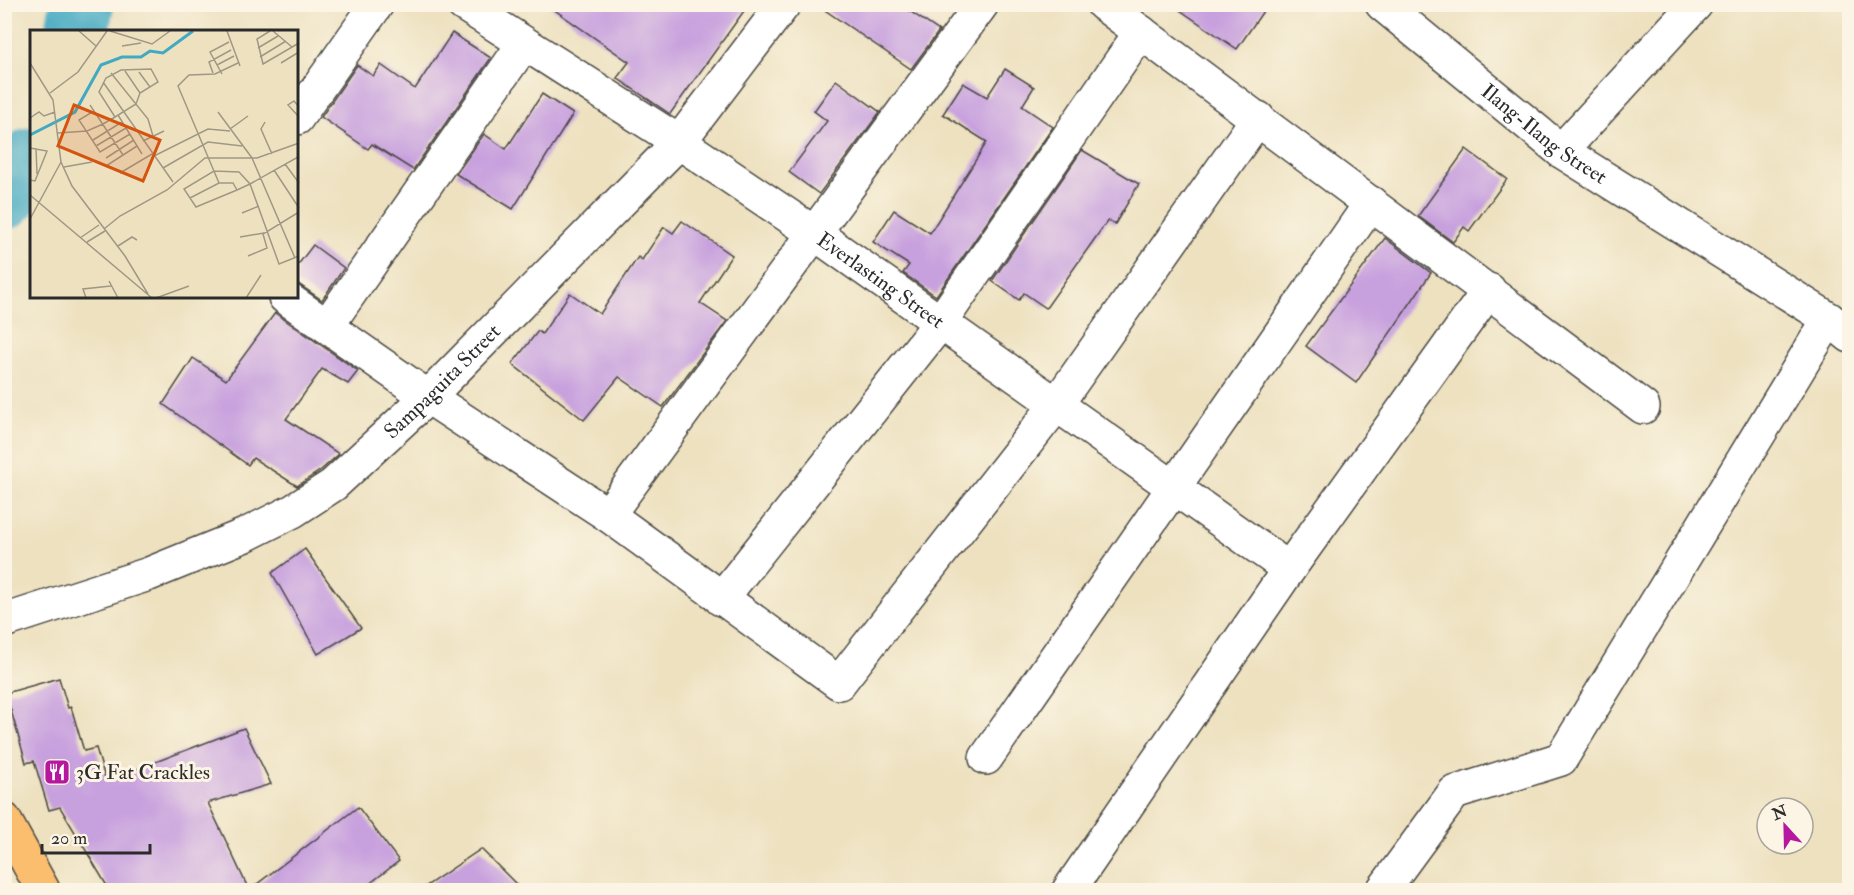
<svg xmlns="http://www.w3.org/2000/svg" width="1854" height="895" font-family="'IM FELL Double Pica',serif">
	<rect width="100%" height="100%" fill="#fcf5e5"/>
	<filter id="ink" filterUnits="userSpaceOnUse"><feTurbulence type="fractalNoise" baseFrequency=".0167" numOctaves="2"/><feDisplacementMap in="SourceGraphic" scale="12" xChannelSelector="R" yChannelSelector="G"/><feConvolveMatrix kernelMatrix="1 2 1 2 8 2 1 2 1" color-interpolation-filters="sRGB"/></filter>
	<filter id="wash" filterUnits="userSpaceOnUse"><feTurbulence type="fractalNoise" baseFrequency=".008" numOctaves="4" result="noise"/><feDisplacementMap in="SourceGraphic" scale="24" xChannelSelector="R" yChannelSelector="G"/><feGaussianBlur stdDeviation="1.35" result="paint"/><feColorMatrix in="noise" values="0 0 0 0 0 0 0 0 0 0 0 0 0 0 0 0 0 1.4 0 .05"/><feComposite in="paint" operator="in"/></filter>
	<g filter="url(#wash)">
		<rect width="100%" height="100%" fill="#ede1c0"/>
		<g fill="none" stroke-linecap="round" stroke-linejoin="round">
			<g stroke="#42a9c2" stroke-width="64">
				<polyline points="77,32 82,4"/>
				<polyline points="4,198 32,159"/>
			</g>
		</g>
		<g id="blocks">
			<g fill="#c7a0de">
				<polygon points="546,4 749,4 670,114 617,78 629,62"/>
				<polygon points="816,4 899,4 939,31 911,69"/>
				<polygon points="1171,4 1268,4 1237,49"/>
				<polygon points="452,33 491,58 413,170 372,144 368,149 321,117 357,65 373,76 381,65 415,89"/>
				<polygon points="1005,69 1034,87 1022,106 1053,127 936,296 903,273 909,265 873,242 894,210 930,233 987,142 943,114 963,83 987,97"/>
				<polygon points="836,80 880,112 819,194 789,172 827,121 814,111"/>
				<polygon points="542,94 573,114 513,209 456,174 484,134 506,149"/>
				<polygon points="1466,149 1507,179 1469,231 1464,227 1453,242 1418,216"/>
				<polygon points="1082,150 1139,184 1115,224 1108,220 1046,308 1024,293 1019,300 992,281"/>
				<polygon points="682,221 732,255 700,303 727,321 663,407 619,377 584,420 512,364 538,331 542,334 570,293 600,314 638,257 642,260 664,227 673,233"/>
				<polygon points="1385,238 1431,273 1356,383 1306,346"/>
				<polygon points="313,245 344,268 322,300 297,283 297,266"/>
				<polygon points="275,313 358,371 348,384 322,369 286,419 339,454 321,470 297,486 253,458 248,465 163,404 193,358 226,380"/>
				<polygon points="305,549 361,628 318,654 272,573"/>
				<polygon points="59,678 68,708 71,707 84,751 96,748 106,781 244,728 271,784 208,803 249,890 358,807 399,861 360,891 110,891 60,807 49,810 34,761 26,763 6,693"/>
				<polygon points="481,849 523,891 419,891"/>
			</g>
		</g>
	</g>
	<g filter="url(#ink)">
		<use href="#blocks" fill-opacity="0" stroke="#484641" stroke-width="1.5"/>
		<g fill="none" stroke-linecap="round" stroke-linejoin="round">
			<defs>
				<g id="minor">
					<path id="s1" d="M463,4L679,142L814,233L1289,569"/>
					<polyline points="1103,4 1643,407"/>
					<path id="s2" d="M1382,4L1561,151L1829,319L1850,336"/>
					<polyline points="297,118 377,4"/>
					<polyline points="1561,151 1696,4"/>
					<polyline points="285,297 428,397 608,515 839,683 1056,405 1258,118"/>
					<polyline points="327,326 523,45"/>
					<polyline points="608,515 982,4"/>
					<polyline points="721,599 940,323 1141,32"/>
					<path id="s3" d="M4,621L149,574L245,535L293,511L333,485L428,397L679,142L784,4"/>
					<polyline points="986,758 1371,203"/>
					<polyline points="1069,890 1289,569 1489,290"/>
					<polyline points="1383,890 1454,793 1561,759 1829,319"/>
				</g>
				<polyline id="major" points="4,819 43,890"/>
			</defs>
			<use href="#minor" stroke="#484641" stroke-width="36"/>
			<use href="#major" stroke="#484641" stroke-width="36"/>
			<use href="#minor" stroke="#fff" stroke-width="33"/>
			<use href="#major" stroke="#fbbd6e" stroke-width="33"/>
		</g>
	</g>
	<defs>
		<symbol id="restaurant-square" viewBox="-11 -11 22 22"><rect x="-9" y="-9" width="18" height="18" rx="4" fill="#b5179e" stroke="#fcf5e5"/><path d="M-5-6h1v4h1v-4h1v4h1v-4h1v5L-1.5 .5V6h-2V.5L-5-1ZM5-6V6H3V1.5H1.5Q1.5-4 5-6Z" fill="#fff"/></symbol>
	</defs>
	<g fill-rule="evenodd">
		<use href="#restaurant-square" x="42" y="757" width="30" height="30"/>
	</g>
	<g text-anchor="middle" stroke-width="6" stroke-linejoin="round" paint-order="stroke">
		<g font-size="21" fill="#2b2b2b" stroke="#fcf5e5">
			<text dy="7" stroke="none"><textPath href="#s2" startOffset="208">Ilang-Ilang Street</textPath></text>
			<text dy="7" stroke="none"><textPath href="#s1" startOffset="501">Everlasting Street</textPath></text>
			<text dy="7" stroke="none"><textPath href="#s3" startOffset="508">Sampaguita Street</textPath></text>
		</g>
		<g font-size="21" fill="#2b2b2b" stroke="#fcf5e5" text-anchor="start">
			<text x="76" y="779">3G Fat Crackles</text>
		</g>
	</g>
	<g transform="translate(30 30)">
		<rect width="268" height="268" fill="#ede1c0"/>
		<path fill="none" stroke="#42a9c2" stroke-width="3" d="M0,105L45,82L71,35L92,27H111L120,21L133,23L163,1"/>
		<path fill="none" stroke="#9f9884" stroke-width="1.5" d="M49,1L66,16M80,1L122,14L140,1M197,1L210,36M240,1L227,9L233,34L269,13M243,1L262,17M92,16L111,13M228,18L248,6M230,27L256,11M0,33L23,70L31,132L42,156L95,226L118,264M251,33L269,22M187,35L204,26M95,41L110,63M109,42L120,57M81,43L118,89L123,106M183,43L179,32L201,20M192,44L180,22L199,12M73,52L143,152M20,63L48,42L77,1M60,75L93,125M269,77L264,71L258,75L269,87M64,81L49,90L70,122L100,104M188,82L222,128L265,228M88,85L112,124M0,88L9,82L14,86L25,82M235,92L231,99L242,124M200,99L218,86M28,103L57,101L73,94L85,87L106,74L110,63L128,52L121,39L91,40L76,48L69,62L85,87M63,110L92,92M113,111L134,101M66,116L96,98M0,118L17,121L5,151L0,150M6,118L7,144M124,126L178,99L200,101M76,128L104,110M269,128L268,127L220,154L207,160L166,177L154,159L184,141L209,142L220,154L249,234L269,226M255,134L269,153M76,136L107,116M34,137L62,132M133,138L178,112L212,116M244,140L269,178M90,143L122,124M189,153L148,56L159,45L185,44L208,33M0,165L122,268M160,168L189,153H203L207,160M212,183L229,176M0,189L31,132M74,199L90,186L137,160L175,128H227L269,113M210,207L234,203M50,208L69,195M57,212L75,201M88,216L102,207L107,210M218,226L237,218L233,204L269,182M79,251L88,268M56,268L53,259L81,256M126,268L159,256M216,268L231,245"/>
		<path fill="#d5540f" fill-opacity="0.15" stroke="#d5540f" stroke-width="3" d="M44,75L130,110L113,151L28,116Z"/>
		<rect width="268" height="268" fill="none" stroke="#2b2b2b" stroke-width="3"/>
	</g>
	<rect width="1854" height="895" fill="none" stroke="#fcf5e5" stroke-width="24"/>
	<g transform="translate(1785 826) rotate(338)"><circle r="28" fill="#fcf5e5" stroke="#a8a49b" stroke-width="1.5"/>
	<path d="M0-4.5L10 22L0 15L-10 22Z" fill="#b5179e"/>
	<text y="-9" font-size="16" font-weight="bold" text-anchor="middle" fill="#2b2b2b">N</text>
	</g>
	<path d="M42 844v9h108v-9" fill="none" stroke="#2b2b2b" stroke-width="3"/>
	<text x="51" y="844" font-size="18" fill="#2b2b2b" stroke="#fcf5e5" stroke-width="4.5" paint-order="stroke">20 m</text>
</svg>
